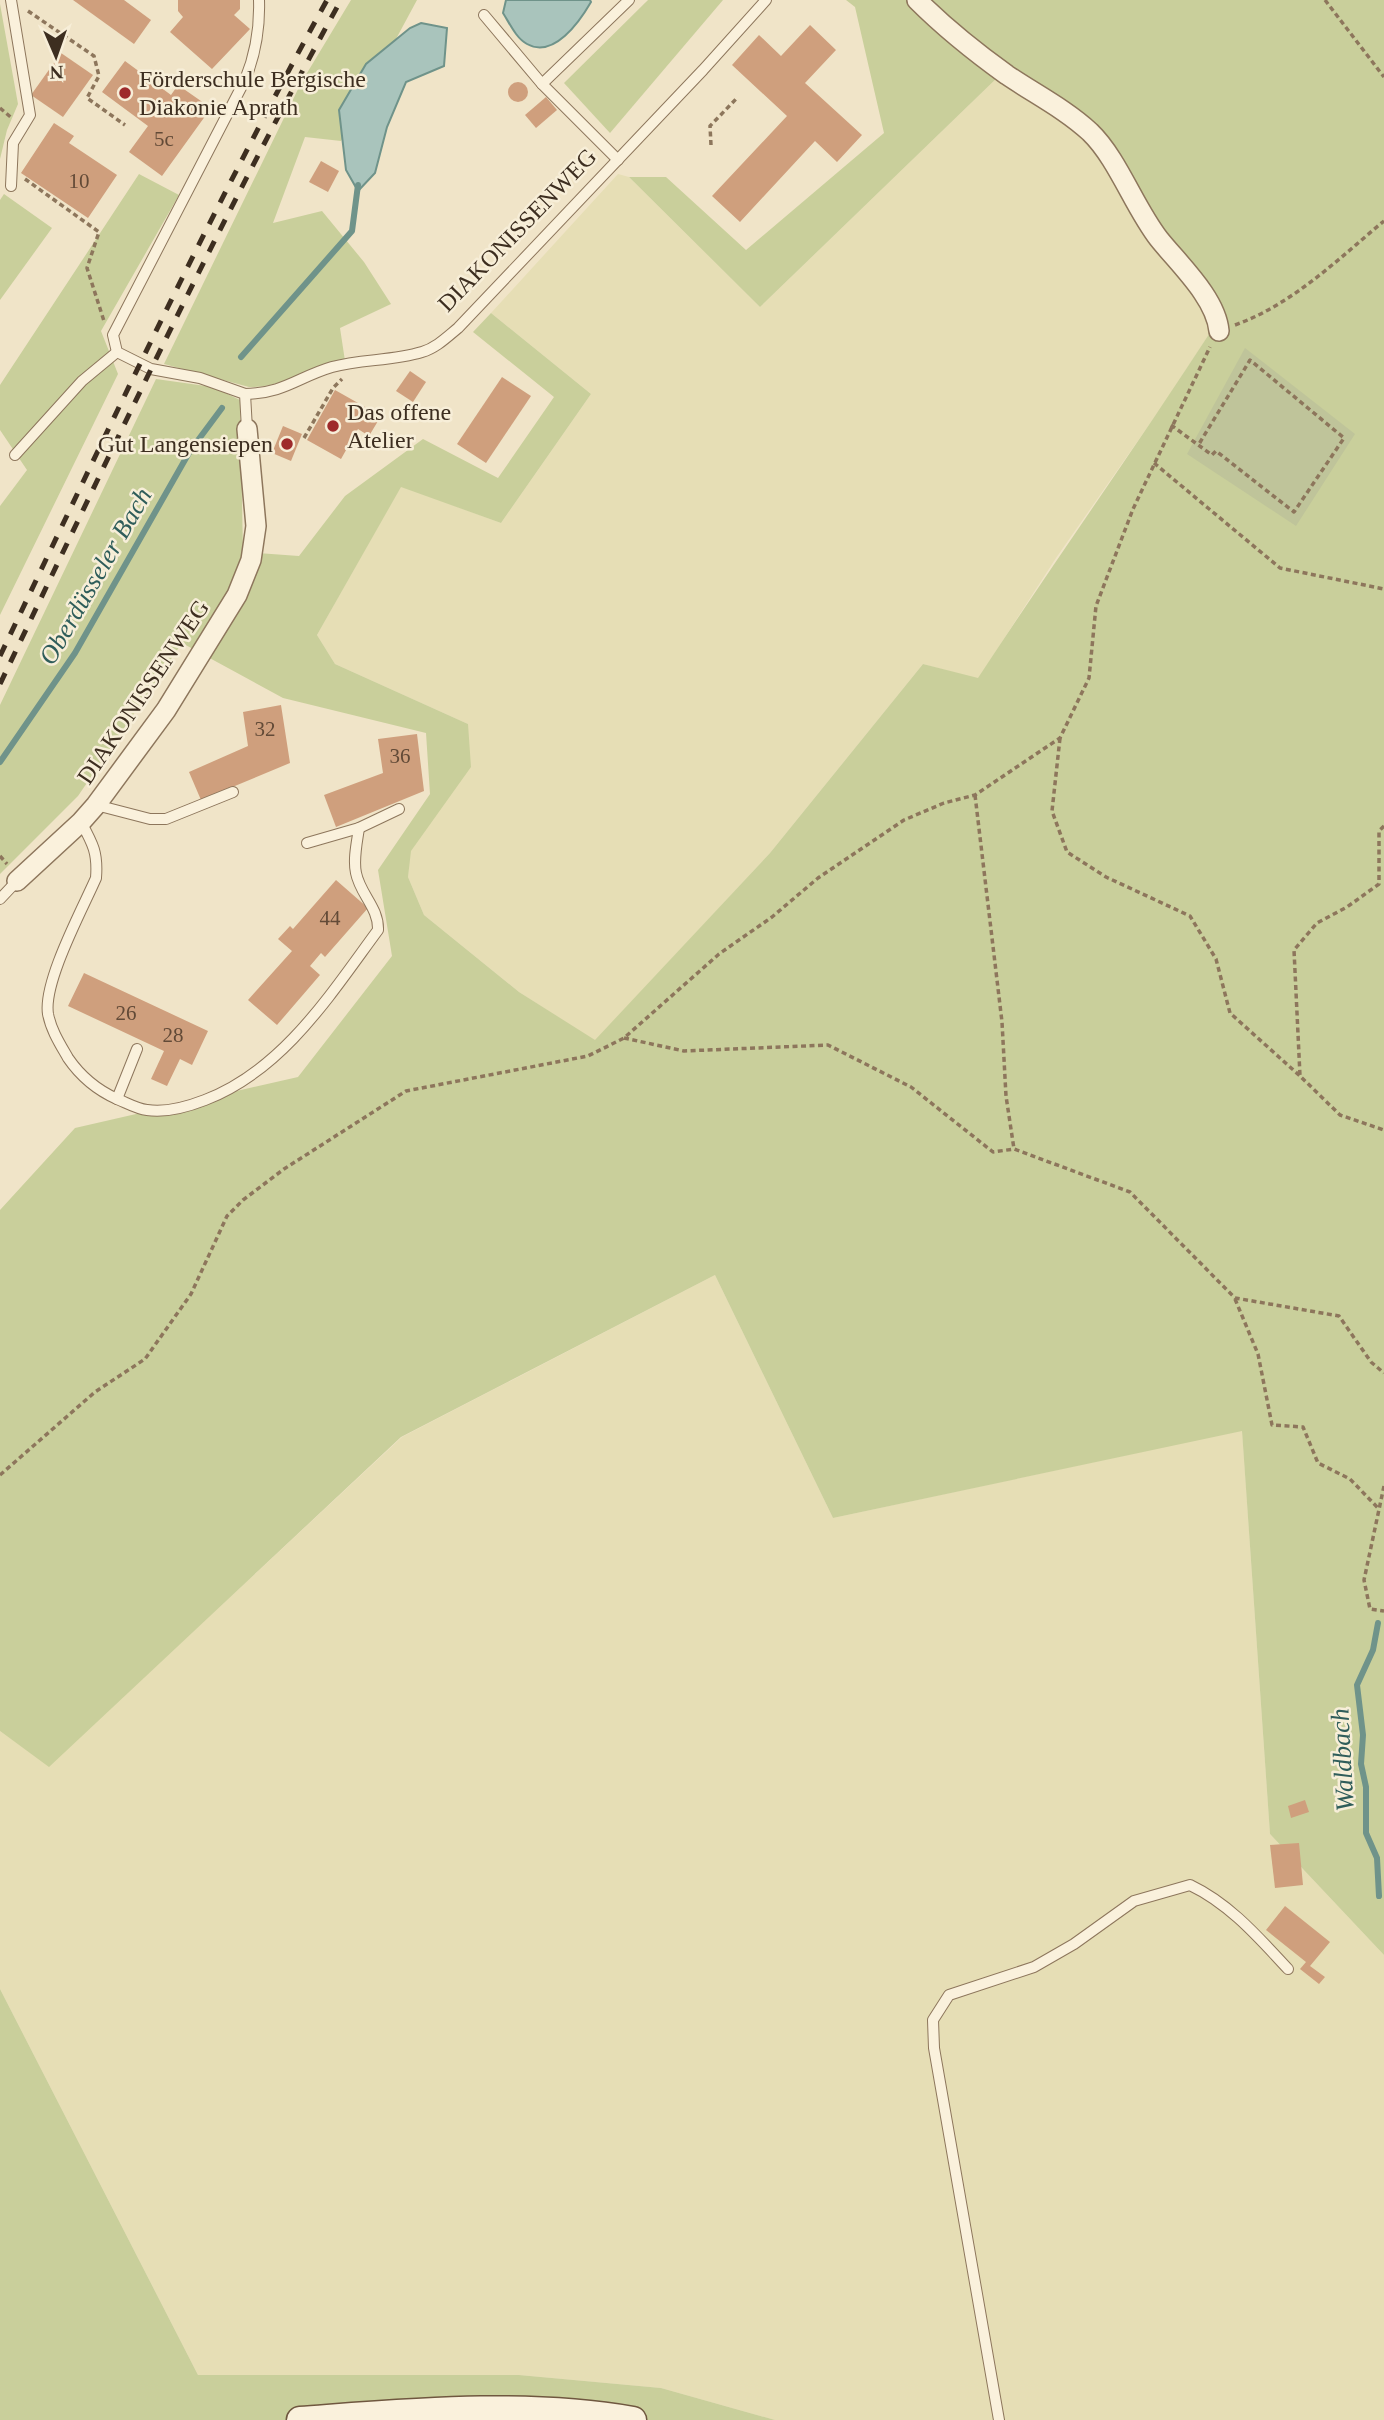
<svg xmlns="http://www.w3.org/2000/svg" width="1384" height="2420" font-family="Georgia,serif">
	<rect width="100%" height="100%" fill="#f0e4c8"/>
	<g fill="#e6deb5">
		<polygon points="999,76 1078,128 1215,325 1165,402 1056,558 978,679 923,664 770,853 595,1041 519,992 424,915 408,877 410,851 432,820 468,724 335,664 317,635 401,486 501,523 591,394 491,313 618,174 629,177 760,307"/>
		<polygon points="715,1275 833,1518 1242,1430 1270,1834 1384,1955 1384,2420 775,2420 661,2388 519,2375 198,2375 0,1989 0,1731 49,1766 402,1437"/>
	</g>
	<g fill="#c9cf9b">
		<path d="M351,0H417L341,141L305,137L273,223L322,211L364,262L391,304L340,328L345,361C312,366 283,388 249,387L164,364L301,83Z"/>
		<polygon points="648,0 723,0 610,133 564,83"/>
		<path d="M846,0H1384V1955L1270,1834L1242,1431L833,1518L715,1275L401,1437L49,1767L0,1731V1210L75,1128L298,1077L392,956L378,870L430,794L426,733L283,698L182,643L78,796L0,874V705L156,379L213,387L240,400L243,552L299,556L345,496L423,439L498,478L554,397L473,332L491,313L591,394L501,523L401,487L317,635L335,664L468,724L471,767L411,851L408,877L424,915L519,992L595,1040L770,853L923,664L978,678C1056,559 1138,444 1215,325L1099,151L1078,128L999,76L760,307L629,177H666L746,250L884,133L855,7Z"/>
		<polygon points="0,4 18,104 7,130 0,159"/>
		<polygon points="139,174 179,195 101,331 118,374 0,615 0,506 27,470 0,430 0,385"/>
		<polygon points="4,194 52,228 0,300 0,200"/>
		<polygon points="0,1989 198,2375 519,2375 661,2388 775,2420 0,2420"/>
	</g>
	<polygon fill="#bfc49a" points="1245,348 1355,434 1296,526 1187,454"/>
	<g fill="#a9c4bc" stroke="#6f938a" stroke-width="2">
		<path d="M506,0H590L591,2C580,21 554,59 527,44C516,38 510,24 503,13Z"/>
		<polygon points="421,23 447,28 444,66 406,82 387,127 375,173 358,191 346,170 339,110 366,64 410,28"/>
	</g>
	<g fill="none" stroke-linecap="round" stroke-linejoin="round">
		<g stroke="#6f938a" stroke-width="6">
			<polyline points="241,357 352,231 358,185"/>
			<polyline points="0,762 75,653 190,451 222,408"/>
			<polyline points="1378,1623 1373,1650 1357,1685 1363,1735 1361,1764 1366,1787 1366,1833 1377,1858 1379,1896"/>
		</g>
	</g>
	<g fill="#cf9f7d">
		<polygon points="73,0 124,0 151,20 134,44"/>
		<polygon points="178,0 240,0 240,9 234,15 250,29 212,69 170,32 183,17 178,11"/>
		<polygon points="810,25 836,50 805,83 862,135 837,162 815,141 740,222 712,196 787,116 732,65 759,35 781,56"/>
		<polygon points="61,53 93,75 63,117 31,95"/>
		<polygon points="125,61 171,95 178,85 211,108 162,176 129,152 148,126 102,92"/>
		<circle cx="518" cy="92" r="10"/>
		<polygon points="546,97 557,110 536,128 525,115"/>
		<polygon points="54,123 74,136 69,143 117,175 88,218 21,173"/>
		<polygon points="321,161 339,171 328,192 309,182"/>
		<polygon points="410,371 426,382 413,402 396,391"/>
		<polygon points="502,377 531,396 486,463 457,444"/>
		<polygon points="335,390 381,416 369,436 358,429 341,459 307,440"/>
		<polygon points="283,426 302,434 291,461 272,453"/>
		<polygon points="281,705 290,763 201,800 189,772 248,746 243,712"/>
		<polygon points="417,734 424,791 336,827 324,795 383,773 378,739"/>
		<polygon points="336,880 368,908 325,957 321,953 310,966 320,975 277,1025 248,1000 292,951 278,939 290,926 293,929"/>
		<polygon points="84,973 208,1031 192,1065 180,1059 167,1086 151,1079 164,1051 68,1006"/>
		<polygon points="1305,1800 1309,1812 1291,1818 1288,1806"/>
		<polygon points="1299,1843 1303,1885 1275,1888 1270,1845"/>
		<polygon points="1285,1906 1330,1942 1310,1966 1325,1977 1319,1984 1300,1969 1306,1962 1266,1930"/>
	</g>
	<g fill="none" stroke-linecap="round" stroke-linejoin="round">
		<defs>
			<g id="service">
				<polyline points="484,15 542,84"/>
				<polyline points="618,160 542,84 629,0"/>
				<polyline points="11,186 13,143 30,115 11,0"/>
				<path d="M245,394C285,393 298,377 332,367C361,359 393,361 422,352C436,348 447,337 458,328L703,70L766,0"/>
				<path d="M247,429L245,394L200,378L151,369L117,352L113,335L245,80C256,53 260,29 259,0"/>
				<polyline points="15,455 82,381 117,352"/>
				<polyline points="96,805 150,819 166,819 233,792"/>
				<path d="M81,822C93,844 98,853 96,878C82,910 43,982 48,1014C51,1030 60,1044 68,1058C81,1077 97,1090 117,1099L137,1049"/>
				<polyline points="307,843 359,828 399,809"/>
				<polyline points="0,899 17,881"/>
				<path d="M117,1099C127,1103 137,1109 147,1110C166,1113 187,1107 205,1100C283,1070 330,995 378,930C379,908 360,894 356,873C353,859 357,842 359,828"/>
				<path d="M999,2420L934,2048L933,2020L949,1995L1034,1967L1074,1944L1134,1901L1190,1885C1230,1904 1259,1938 1288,1969"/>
			</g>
			<g id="minor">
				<path d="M917,0C945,28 975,52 1007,75C1035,94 1065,109 1090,132C1118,159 1134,207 1159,239C1179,264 1216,298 1219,331"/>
				<polyline points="17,881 81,822 96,805 166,710 237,595 251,560 256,526 247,429"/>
			</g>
			<path id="secondary" d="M300,2420C410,2412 524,2401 633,2420"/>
		</defs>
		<use href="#service" stroke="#8d765c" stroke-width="12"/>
		<use href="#minor" stroke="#8d765c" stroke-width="22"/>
		<use href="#secondary" stroke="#6f573f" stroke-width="29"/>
		<g stroke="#8d765c" stroke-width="3.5" stroke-dasharray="5 3.5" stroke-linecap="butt">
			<polyline points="1325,0 1384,77"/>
			<polyline points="28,11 94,56 99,76 87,98 125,125"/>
			<polyline points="0,108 13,119"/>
			<polyline points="711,145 710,126 736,99"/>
			<polyline points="25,179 99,232 87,268 104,321"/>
			<path d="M1235,325C1293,304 1337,260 1384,221"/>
			<polyline points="1171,425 1212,455 1216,451 1294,512 1344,438 1250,360 1199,444"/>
			<polyline points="304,438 333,388 342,379"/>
			<polyline points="1154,463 1280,568 1384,589"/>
			<polyline points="1060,738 1052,811 1067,852 1106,877 1190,916 1216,959 1230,1013 1300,1076"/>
			<polyline points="975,795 1002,1022 1006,1096 1014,1149"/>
			<polyline points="1384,826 1379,831 1379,884 1347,907 1317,923 1294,950 1300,1076 1340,1115 1384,1130"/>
			<polyline points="0,856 7,864"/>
			<polyline points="624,1038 684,1051 828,1045 911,1087 993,1152 1014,1149 1130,1192 1235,1298 1339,1316 1371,1362 1384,1373"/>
			<polyline points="1235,1299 1258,1354 1272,1425 1303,1427 1318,1463 1350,1479 1379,1509"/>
			<polyline points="0,1475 95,1392 145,1359 191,1294 227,1216 243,1200 284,1169 406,1091 588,1056 624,1038 719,954 772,917 818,878 904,820 944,803 975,795 1060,738 1089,678 1096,606 1133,509 1210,347"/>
			<polyline points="1384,1486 1364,1580 1370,1609 1384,1611"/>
		</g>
		<use href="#service" stroke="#faf1dc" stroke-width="10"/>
		<use href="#minor" stroke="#faf1dc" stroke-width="19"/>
		<use href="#secondary" stroke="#faf1dc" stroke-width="26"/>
		<g stroke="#3d2e20" stroke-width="5" stroke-dasharray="12 12" stroke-linecap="butt">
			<path d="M0,656C105,436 209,214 327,0"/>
			<path d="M0,684C110,454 218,223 341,0"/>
		</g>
	</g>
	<g fill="#9e2a2b" stroke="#f7eed8" stroke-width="2.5">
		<circle cx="125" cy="93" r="7"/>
		<circle cx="333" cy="426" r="7"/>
		<circle cx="287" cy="444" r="7"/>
	</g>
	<g text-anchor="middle" stroke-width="5" stroke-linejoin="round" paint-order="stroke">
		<g font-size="21" fill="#624a37">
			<text x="164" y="146">5c</text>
			<text x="79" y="188">10</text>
			<text x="265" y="736">32</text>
			<text x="400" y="763">36</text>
			<text x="330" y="925">44</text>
			<text x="126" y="1020">26</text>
			<text x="173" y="1042">28</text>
		</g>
		<g font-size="24" fill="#3d2e20" stroke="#f7eed8" text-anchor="start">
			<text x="139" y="87">Förderschule Bergische<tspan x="139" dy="28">Diakonie Aprath</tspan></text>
			<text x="347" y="420">Das offene<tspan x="347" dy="28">Atelier</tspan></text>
			<text x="273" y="452" text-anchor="end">Gut Langensiepen</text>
		</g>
		<g font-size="24" fill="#3d2e20" stroke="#f7eed8">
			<text transform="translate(517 230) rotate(-46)" y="8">DIAKONISSENWEG</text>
			<text transform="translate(143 692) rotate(-56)" y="8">DIAKONISSENWEG</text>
		</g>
		<g font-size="26" font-style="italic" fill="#2f5d5a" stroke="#f7eed8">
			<text transform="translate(95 576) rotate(-60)" y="9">Oberdüsseler Bach</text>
			<text transform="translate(1342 1760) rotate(-93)" y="9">Waldbach</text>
		</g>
	</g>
	<g transform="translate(56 56) rotate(178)" stroke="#f7eed8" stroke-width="5" paint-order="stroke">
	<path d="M0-5L12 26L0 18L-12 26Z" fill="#3d2e20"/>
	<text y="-10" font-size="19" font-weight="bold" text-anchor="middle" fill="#3d2e20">N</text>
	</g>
</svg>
